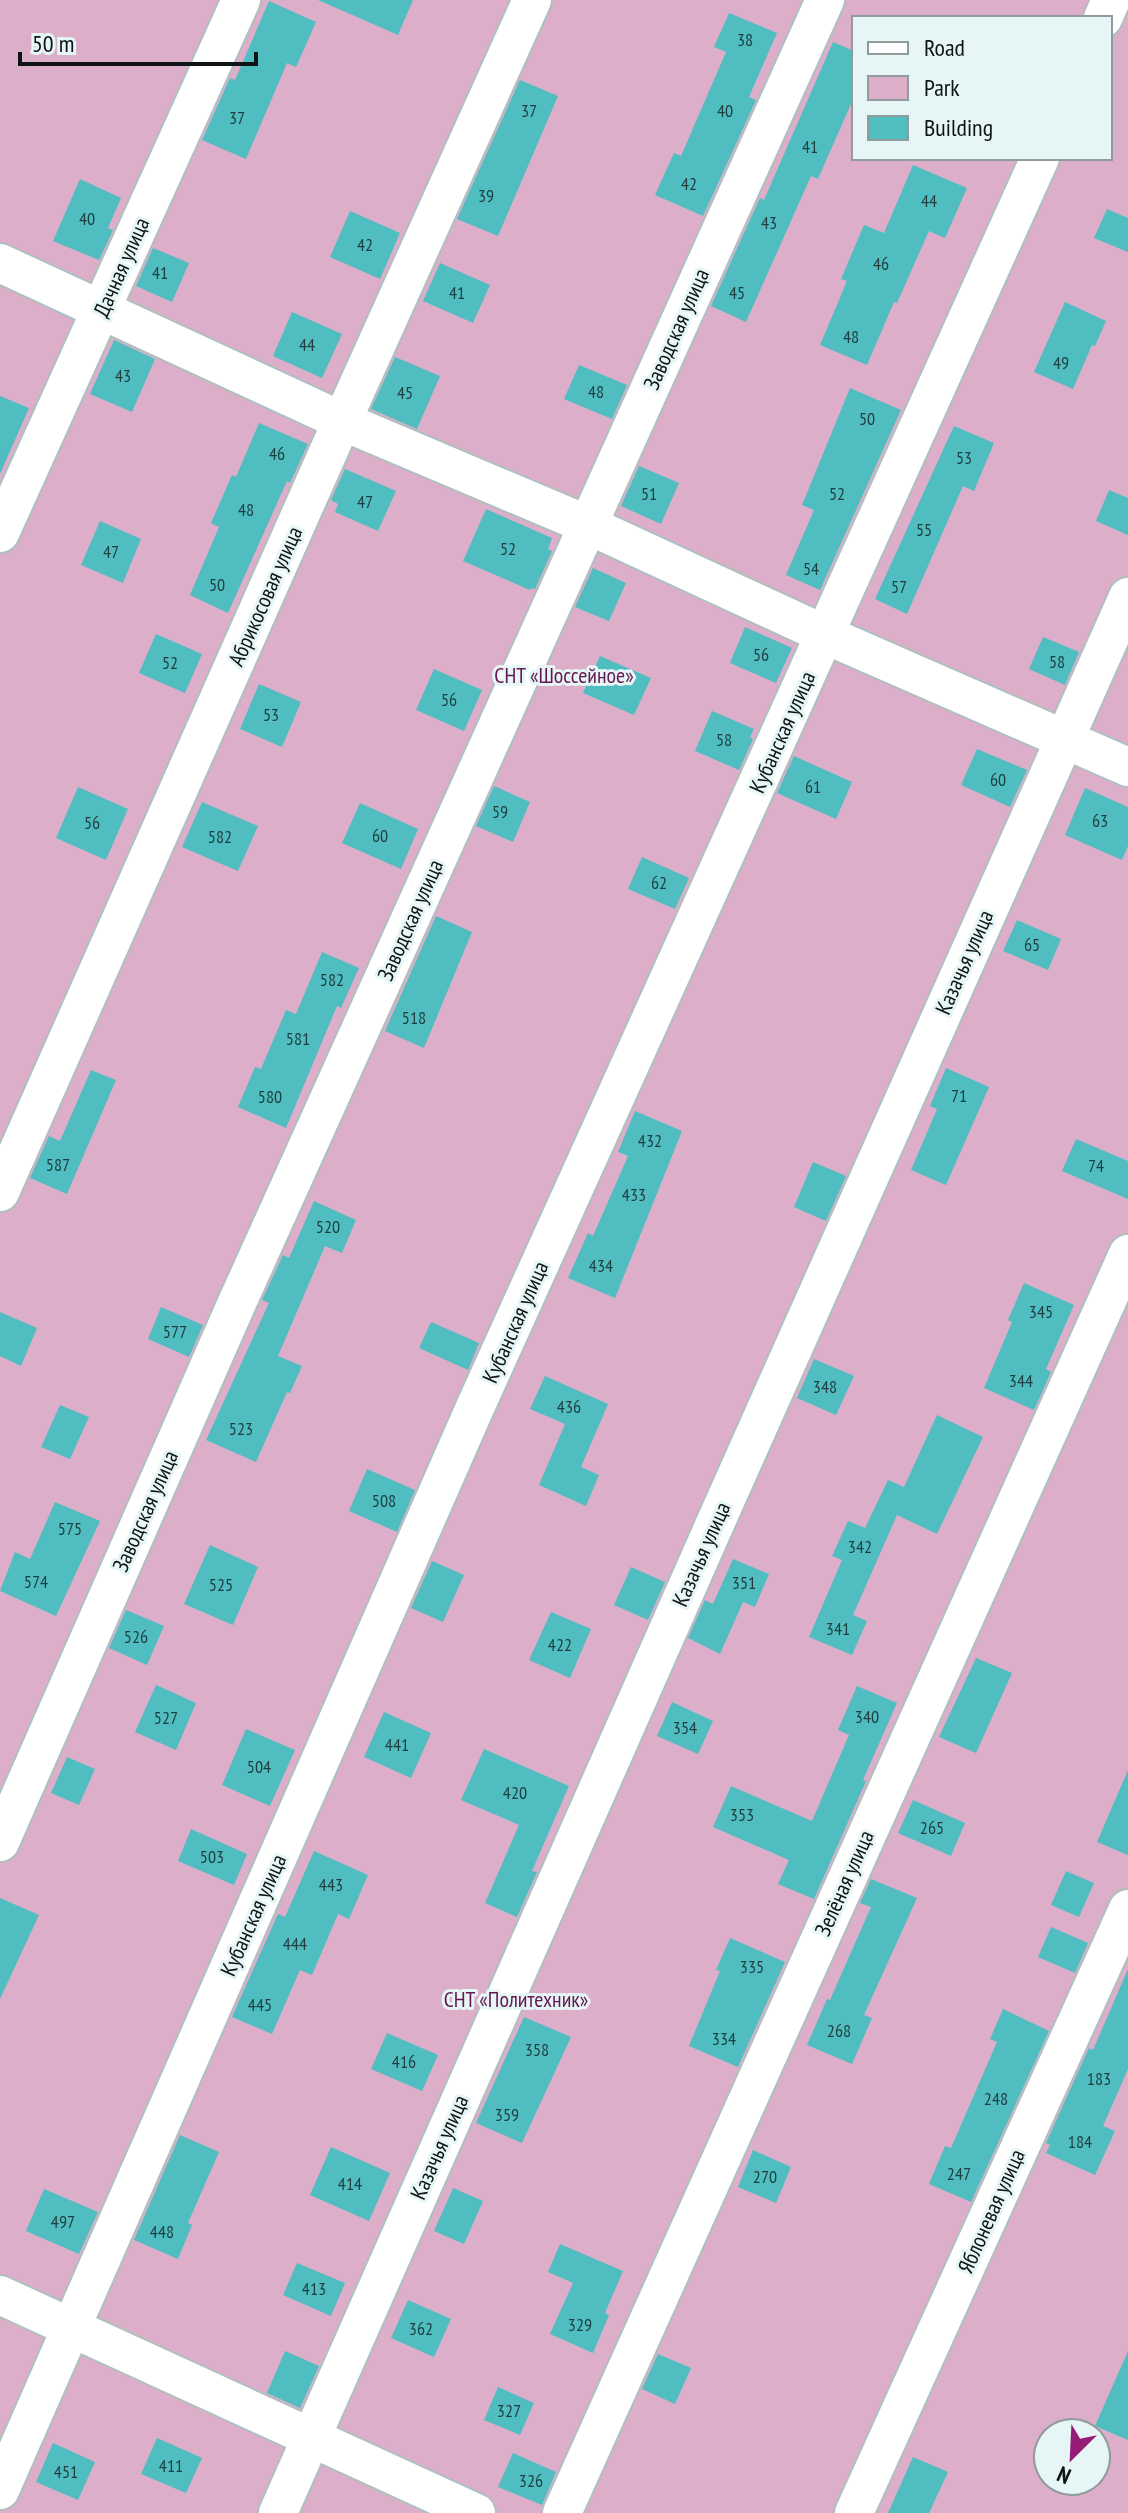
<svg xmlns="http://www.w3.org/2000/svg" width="1128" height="2513" font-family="'PT Sans Narrow',sans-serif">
	<rect width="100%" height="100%" fill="#d9e7e8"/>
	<path fill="#dcaeca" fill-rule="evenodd" d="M0,0H1128V2513H0ZM854,18H1110V158H854ZM1048,2433H1096V2481H1048Z"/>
	<g fill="#50bdc1">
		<polygon points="318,0 413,0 398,35"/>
		<polygon points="269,1 316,22 296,67 287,63 246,159 202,140 230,78 235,80"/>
		<polygon points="729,13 777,33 749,97 756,100 703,216 655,195 674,153 681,156 726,52 714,47"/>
		<polygon points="833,42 854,51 854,97 818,179 811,176 746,322 711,306 760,198 764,200"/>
		<polygon points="520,80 558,96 498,236 457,219"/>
		<polygon points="913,165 967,188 945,238 929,231 897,303 894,302 867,365 820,345 847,281 841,279 864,225 884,233"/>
		<polygon points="80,179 121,198 108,228 113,230 99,260 53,241"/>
		<polygon points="1107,209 1128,218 1128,252 1094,238"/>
		<polygon points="350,211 400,233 380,279 330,257"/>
		<polygon points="153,248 189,263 172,302 136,286"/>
		<polygon points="440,263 490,285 473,323 423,301"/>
		<polygon points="1065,302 1106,321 1095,346 1092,345 1073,389 1034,372"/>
		<polygon points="292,312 342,334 322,378 273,356"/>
		<polygon points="114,340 155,359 132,412 90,394"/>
		<polygon points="395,357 440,376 417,429 371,409"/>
		<polygon points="579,365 627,385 612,419 564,399"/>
		<polygon points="850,388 901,410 820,590 786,575 814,510 802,505"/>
		<polygon points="0,396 29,408 0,474"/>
		<polygon points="259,423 308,444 290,483 287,481 228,613 190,595 219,527 211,523 232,475 236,477"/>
		<polygon points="954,426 994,443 974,491 963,486 907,614 875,599"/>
		<polygon points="639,466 679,483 661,524 621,506"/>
		<polygon points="345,469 396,491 378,531 335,512 338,504 331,500"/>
		<polygon points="1109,490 1128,498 1128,535 1096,521"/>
		<polygon points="486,509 552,538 548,549 552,551 535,589 531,588 530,590 463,561"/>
		<polygon points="100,521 141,539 123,583 81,565"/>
		<polygon points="593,568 626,583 609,621 575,607"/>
		<polygon points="745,627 792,648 776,683 730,663"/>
		<polygon points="156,634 202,654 185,693 139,673"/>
		<polygon points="1043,637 1079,652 1065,685 1029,669"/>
		<polygon points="600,656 651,678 634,715 583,693"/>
		<polygon points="434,669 482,690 464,731 416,710"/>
		<polygon points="259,684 301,702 282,747 240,729"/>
		<polygon points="712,711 754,729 750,737 753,739 739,770 695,751"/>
		<polygon points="977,749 1027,770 1010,807 961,785"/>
		<polygon points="794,756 852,782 836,819 777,793"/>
		<polygon points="494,786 530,802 513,842 476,826"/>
		<polygon points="78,787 128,809 106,860 56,838"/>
		<polygon points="1085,788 1128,807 1128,846 1122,860 1065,835"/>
		<polygon points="202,802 258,826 238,871 182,847"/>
		<polygon points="360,803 418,829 401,869 342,843"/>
		<polygon points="642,857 689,878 675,909 628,889"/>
		<polygon points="436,916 472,932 424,1048 385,1031"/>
		<polygon points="1017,920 1061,939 1048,970 1003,951"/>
		<polygon points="322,952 359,968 341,1008 337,1006 286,1128 238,1107 255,1067 261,1069 286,1010 296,1014"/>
		<polygon points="946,1068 989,1087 946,1185 911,1170 937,1109 930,1106"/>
		<polygon points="91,1070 116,1080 67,1194 30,1178 49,1136 60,1141"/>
		<polygon points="635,1111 682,1131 615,1298 568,1278 588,1233 593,1236 628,1156 618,1152"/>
		<polygon points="1076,1139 1128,1161 1128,1199 1062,1171"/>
		<polygon points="813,1162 846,1176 826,1221 794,1207"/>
		<polygon points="314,1201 356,1220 342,1253 325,1246 278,1356 302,1366 290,1393 287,1392 256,1462 206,1440 269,1303 262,1300 283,1255 289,1258"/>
		<polygon points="1024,1283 1074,1305 1046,1369 1051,1372 1034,1410 984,1388 1012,1322 1008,1320"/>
		<polygon points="161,1307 203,1325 189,1357 148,1339"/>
		<polygon points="0,1312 37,1328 21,1366 0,1356"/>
		<polygon points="431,1322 479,1343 468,1370 419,1348"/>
		<polygon points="814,1359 854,1376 836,1415 797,1398"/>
		<polygon points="545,1376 608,1404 581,1467 599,1475 586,1506 539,1485 565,1424 530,1409"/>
		<polygon points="60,1405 89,1417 70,1459 41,1447"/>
		<polygon points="937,1415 983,1437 937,1534 897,1515 853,1615 867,1621 852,1655 809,1637 842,1560 832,1556 848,1521 865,1528 888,1480 904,1487"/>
		<polygon points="367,1469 415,1490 397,1532 349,1511"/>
		<polygon points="55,1502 100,1521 56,1616 0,1591 15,1552 30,1559"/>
		<polygon points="210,1545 258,1567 233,1625 184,1604"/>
		<polygon points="733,1559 769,1574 755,1607 743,1602 720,1654 688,1638 705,1600 713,1604"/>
		<polygon points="432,1561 464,1575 443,1622 411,1608"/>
		<polygon points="631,1567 665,1582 648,1620 614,1605"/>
		<polygon points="126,1610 164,1626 147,1665 109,1648"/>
		<polygon points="551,1612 591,1629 570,1678 529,1660"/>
		<polygon points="976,1658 1012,1673 976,1753 939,1737"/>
		<polygon points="156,1685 196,1703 176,1750 135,1732"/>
		<polygon points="857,1686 897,1703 863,1780 866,1781 814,1899 778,1884 789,1860 713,1827 731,1786 812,1821 849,1735 838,1730"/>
		<polygon points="672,1702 713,1721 698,1754 657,1736"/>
		<polygon points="384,1712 431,1733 411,1778 364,1757"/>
		<polygon points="246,1729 295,1750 270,1806 222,1785"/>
		<polygon points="484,1749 569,1786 532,1871 537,1872 517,1917 485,1903 519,1825 461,1800"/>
		<polygon points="67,1757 95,1769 79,1805 51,1793"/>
		<polygon points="1128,1770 1128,1855 1097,1842"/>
		<polygon points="913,1800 965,1823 951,1856 898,1833"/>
		<polygon points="191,1829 247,1854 234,1885 178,1861"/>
		<polygon points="314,1851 368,1875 349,1919 338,1914 312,1975 300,1970 272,2034 232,2017 278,1914 285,1917"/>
		<polygon points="1066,1871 1094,1883 1079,1917 1051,1905"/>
		<polygon points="871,1879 917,1898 864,2015 872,2018 852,2064 807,2045 827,1999 830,2000 871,1907 860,1903"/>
		<polygon points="0,1898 39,1915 0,1999"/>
		<polygon points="1051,1927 1088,1943 1075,1973 1038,1957"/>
		<polygon points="730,1938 785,1962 738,2067 689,2046 720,1971 716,1970"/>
		<polygon points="1128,1969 1128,2069 1103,2126 1115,2131 1095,2175 1046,2153 1050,2145 1046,2143 1089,2048 1093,2050"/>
		<polygon points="1003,2009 1049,2031 971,2202 929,2184 945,2146 951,2148 997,2042 990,2039"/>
		<polygon points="524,2017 571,2037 522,2143 476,2123"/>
		<polygon points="387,2033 438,2055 422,2091 371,2069"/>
		<polygon points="180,2135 219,2152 188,2223 192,2225 178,2259 134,2240"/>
		<polygon points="331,2147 390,2173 369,2221 310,2195"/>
		<polygon points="753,2150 791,2167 776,2203 738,2187"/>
		<polygon points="453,2188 483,2201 464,2244 434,2231"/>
		<polygon points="44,2189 98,2212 79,2254 26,2231"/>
		<polygon points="560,2244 623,2271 605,2313 609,2315 593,2353 550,2334 573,2283 548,2272"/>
		<polygon points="297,2263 345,2283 331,2316 283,2295"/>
		<polygon points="408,2300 451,2319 434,2357 391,2338"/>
		<polygon points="285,2351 319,2366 300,2408 267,2393"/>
		<polygon points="1128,2351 1128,2440 1095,2426"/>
		<polygon points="658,2354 691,2368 675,2404 642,2389"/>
		<polygon points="498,2387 534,2403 520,2435 484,2420"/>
		<polygon points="157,2438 202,2458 186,2493 141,2474"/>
		<polygon points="53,2443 95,2462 78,2500 36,2482"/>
		<polygon points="513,2453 556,2472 542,2505 498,2487"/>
		<polygon points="913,2457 948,2472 929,2513 888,2513"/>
	</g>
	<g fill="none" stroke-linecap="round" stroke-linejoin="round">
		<defs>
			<g id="minor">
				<polyline points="1103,18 1111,0"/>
				<polyline points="0,263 342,421 588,525 826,635 1128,767"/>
				<polyline points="0,533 241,0"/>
				<polyline points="0,1192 342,421 532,0"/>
				<polyline points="0,1842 236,1305 825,0"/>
				<polyline points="0,2295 476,2513"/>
				<polyline points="0,2490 473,1412 1040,158"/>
				<polyline points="278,2513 714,1526 1128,597"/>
				<polyline points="562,2513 1128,1254"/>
				<polyline points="854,2513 1128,1909"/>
			</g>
		</defs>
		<use href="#minor" stroke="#b0bfbf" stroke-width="42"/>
		<use href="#minor" stroke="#fff" stroke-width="38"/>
	</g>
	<g text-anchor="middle" stroke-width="6" stroke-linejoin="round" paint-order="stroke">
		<g font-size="18" fill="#1e3e3f">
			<text x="745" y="46">38</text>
			<text x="529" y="117">37</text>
			<text x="725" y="117">40</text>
			<text x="237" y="124">37</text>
			<text x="810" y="153">41</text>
			<text x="689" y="190">42</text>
			<text x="486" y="202">39</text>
			<text x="929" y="207">44</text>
			<text x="87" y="225">40</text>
			<text x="769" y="229">43</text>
			<text x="365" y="251">42</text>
			<text x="881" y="270">46</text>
			<text x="160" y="279">41</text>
			<text x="457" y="299">41</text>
			<text x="737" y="299">45</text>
			<text x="851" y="343">48</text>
			<text x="307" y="351">44</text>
			<text x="1061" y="369">49</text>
			<text x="123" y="382">43</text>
			<text x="596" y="398">48</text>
			<text x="405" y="399">45</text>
			<text x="867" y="425">50</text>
			<text x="277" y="460">46</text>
			<text x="964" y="464">53</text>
			<text x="649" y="500">51</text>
			<text x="837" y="500">52</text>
			<text x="365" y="508">47</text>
			<text x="246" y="516">48</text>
			<text x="924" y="536">55</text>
			<text x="508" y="555">52</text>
			<text x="111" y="558">47</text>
			<text x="811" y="575">54</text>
			<text x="217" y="591">50</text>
			<text x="899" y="593">57</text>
			<text x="761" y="661">56</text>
			<text x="1057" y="668">58</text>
			<text x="170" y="669">52</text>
			<text x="449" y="706">56</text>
			<text x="271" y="721">53</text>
			<text x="724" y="746">58</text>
			<text x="998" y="786">60</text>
			<text x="813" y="793">61</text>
			<text x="500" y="818">59</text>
			<text x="1100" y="827">63</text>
			<text x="92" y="829">56</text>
			<text x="380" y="842">60</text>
			<text x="220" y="843">582</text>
			<text x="659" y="889">62</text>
			<text x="1032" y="951">65</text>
			<text x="332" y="986">582</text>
			<text x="414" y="1024">518</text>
			<text x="298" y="1045">581</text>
			<text x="959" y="1102">71</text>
			<text x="270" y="1103">580</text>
			<text x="650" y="1147">432</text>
			<text x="58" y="1171">587</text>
			<text x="1096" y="1172">74</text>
			<text x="634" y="1201">433</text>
			<text x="328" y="1233">520</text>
			<text x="601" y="1272">434</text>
			<text x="1041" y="1318">345</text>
			<text x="175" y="1338">577</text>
			<text x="1021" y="1387">344</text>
			<text x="825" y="1393">348</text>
			<text x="569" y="1413">436</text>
			<text x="241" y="1435">523</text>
			<text x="384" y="1507">508</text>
			<text x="70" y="1535">575</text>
			<text x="860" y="1553">342</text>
			<text x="36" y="1588">574</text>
			<text x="744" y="1589">351</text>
			<text x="221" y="1591">525</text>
			<text x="838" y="1635">341</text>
			<text x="136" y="1643">526</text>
			<text x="560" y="1651">422</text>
			<text x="867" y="1723">340</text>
			<text x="166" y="1724">527</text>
			<text x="685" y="1734">354</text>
			<text x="397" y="1751">441</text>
			<text x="259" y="1773">504</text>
			<text x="515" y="1799">420</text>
			<text x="742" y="1821">353</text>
			<text x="932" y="1834">265</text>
			<text x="212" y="1863">503</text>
			<text x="331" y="1891">443</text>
			<text x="295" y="1950">444</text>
			<text x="752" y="1973">335</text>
			<text x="260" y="2011">445</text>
			<text x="839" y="2037">268</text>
			<text x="724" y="2045">334</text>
			<text x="537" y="2056">358</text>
			<text x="404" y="2068">416</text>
			<text x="1099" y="2085">183</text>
			<text x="996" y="2105">248</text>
			<text x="507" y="2121">359</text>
			<text x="1080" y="2148">184</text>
			<text x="959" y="2180">247</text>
			<text x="765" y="2183">270</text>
			<text x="350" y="2190">414</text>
			<text x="63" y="2228">497</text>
			<text x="162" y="2238">448</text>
			<text x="314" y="2295">413</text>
			<text x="580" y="2331">329</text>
			<text x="421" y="2335">362</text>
			<text x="509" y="2417">327</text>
			<text x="171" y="2472">411</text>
			<text x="66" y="2478">451</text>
			<text x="531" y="2487">326</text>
		</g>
		<g font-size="22" fill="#0e1314" stroke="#e6f5f5">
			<text transform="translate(121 267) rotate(-66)" y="8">Дачная улица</text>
			<text transform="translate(676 329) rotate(-66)" y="8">Заводская улица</text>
			<text transform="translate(265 596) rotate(-66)" y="8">Абрикосовая улица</text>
			<text transform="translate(782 732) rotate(-66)" y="8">Кубанская улица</text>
			<text transform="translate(410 920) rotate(-66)" y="8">Заводская улица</text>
			<text transform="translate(964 962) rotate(-66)" y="8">Казачья улица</text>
			<text transform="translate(515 1322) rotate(-66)" y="8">Кубанская улица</text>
			<text transform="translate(145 1511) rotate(-66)" y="8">Заводская улица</text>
			<text transform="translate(701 1554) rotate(-66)" y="8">Казачья улица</text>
			<text transform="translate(844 1883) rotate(-66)" y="8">Зелёная улица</text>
			<text transform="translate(253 1915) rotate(-66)" y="8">Кубанская улица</text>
			<text transform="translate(439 2147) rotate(-66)" y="8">Казачья улица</text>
			<text transform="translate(991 2211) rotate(-66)" y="8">Яблоневая улица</text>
		</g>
		<g font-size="22" fill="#661751" stroke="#e6f5f5">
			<text x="564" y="683">СНТ «Шоссейное»</text>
			<text x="516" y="2007">СНТ «Политехник»</text>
		</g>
	</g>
	<rect x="852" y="16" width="260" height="144" fill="#e6f5f5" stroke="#909b9b" stroke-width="2"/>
	<rect x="868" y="42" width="40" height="12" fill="#ffffff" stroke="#909b9b" stroke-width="2"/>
	<text x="924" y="56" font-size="24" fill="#0e1314">Road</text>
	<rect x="868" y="76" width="40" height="24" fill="#dcaeca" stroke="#909b9b" stroke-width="2"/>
	<text x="924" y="96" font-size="24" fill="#0e1314">Park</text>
	<rect x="868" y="116" width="40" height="24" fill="#50bdc1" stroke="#909b9b" stroke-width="2"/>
	<text x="924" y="136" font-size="24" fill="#0e1314">Building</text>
	<g transform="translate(1072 2457) rotate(204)"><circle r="38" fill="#e6f5f5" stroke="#909b9b" stroke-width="2"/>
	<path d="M0-6L14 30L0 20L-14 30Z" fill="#961d77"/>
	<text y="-12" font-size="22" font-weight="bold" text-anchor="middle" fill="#0e1314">N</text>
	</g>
	<path d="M20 52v12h236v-12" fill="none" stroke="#0e1314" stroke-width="4"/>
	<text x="32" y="52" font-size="24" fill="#0e1314" stroke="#e6f5f5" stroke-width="6" paint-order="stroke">50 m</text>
</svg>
